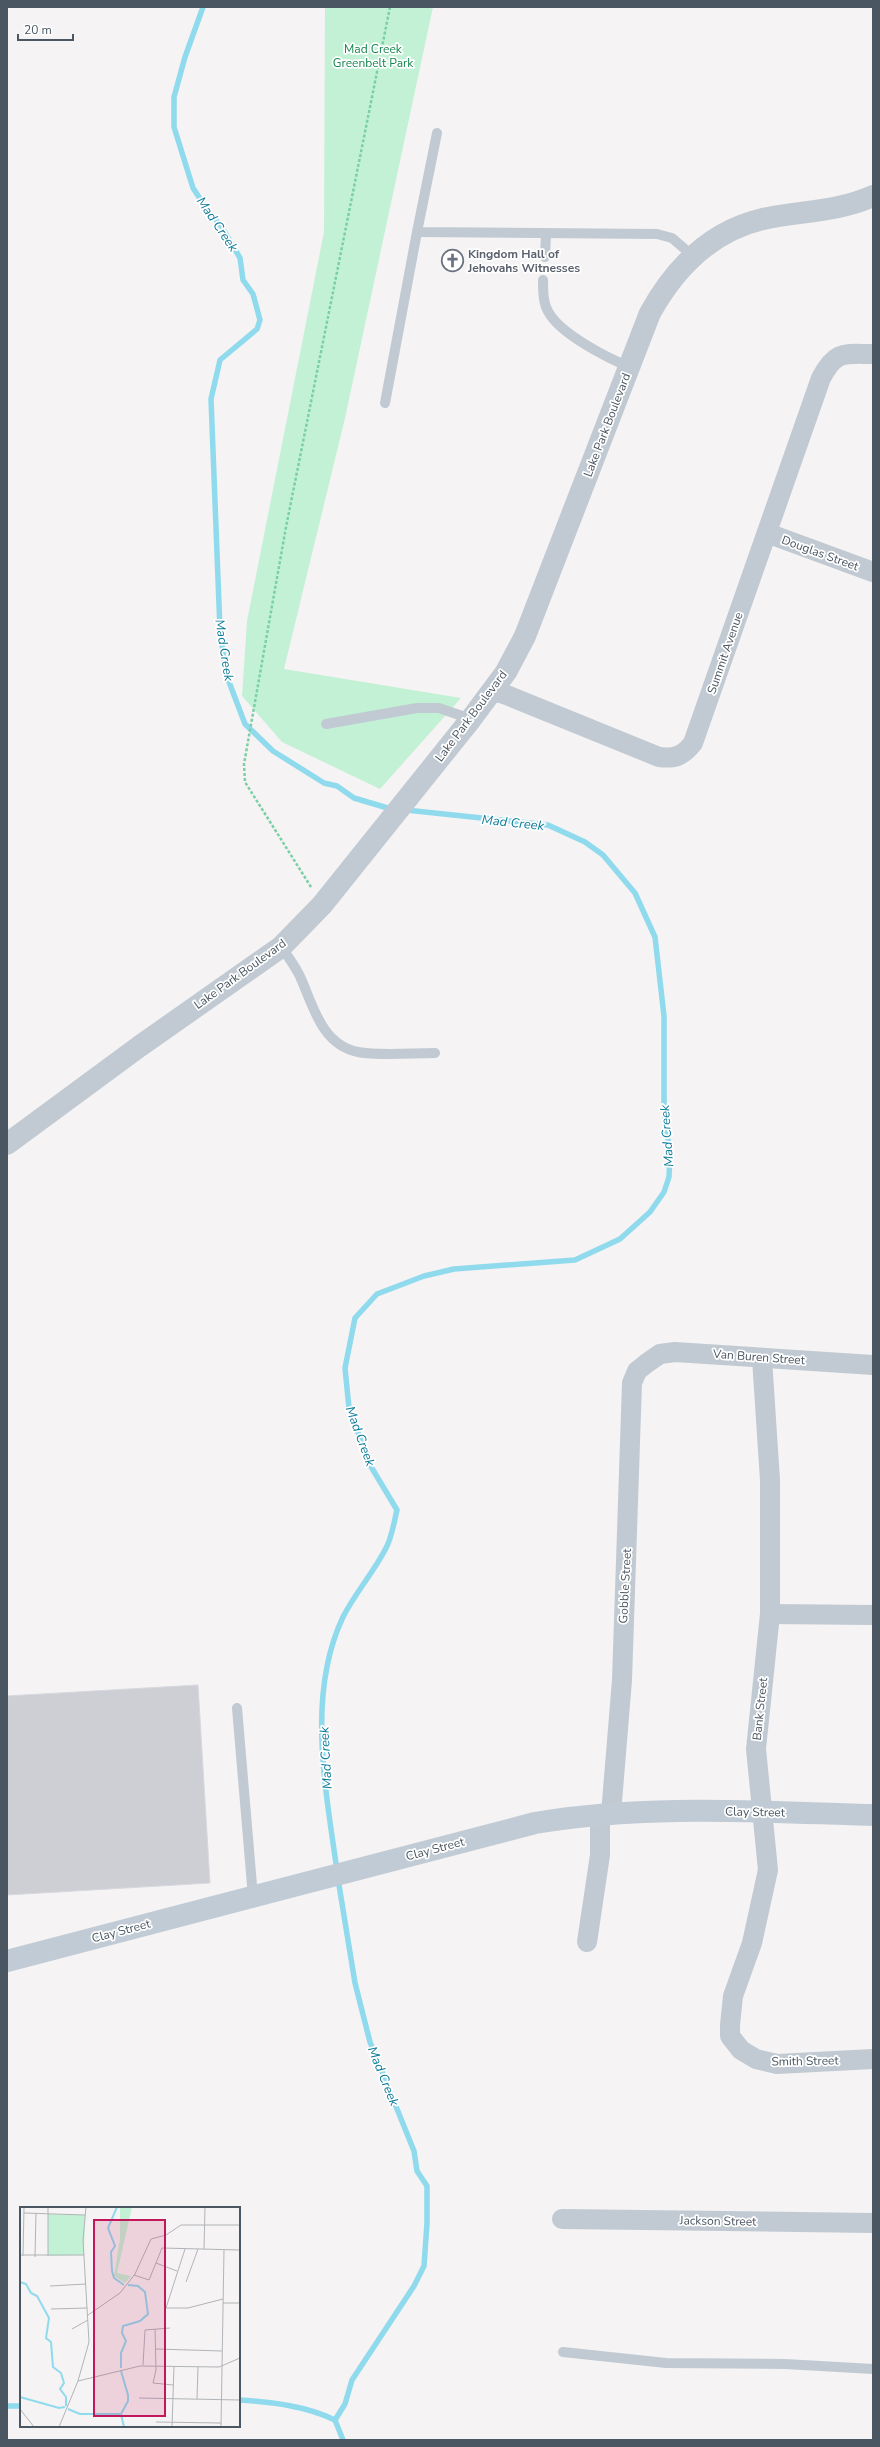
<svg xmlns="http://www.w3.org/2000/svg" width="880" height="2447" font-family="'Nunito Sans',sans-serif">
	<rect width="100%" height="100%" fill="#f5f3f3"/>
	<polygon fill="#c3f1d5" points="325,7 433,7 345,418 284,669 461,698 380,789 282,742 242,696 247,621 324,232"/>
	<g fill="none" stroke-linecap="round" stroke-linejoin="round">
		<g stroke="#90daee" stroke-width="5.5">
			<polyline points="203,7 185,57 174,97 174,127 193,188 208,211 221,226 240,258 243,280 253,294 260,320 257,329 220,360 211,399 220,630 226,674 245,724 273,751 324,783 337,786 354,798 391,809"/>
			<path d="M337,1871C326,1790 306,1695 343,1617C355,1593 374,1572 386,1548C392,1537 394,1522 397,1510L370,1465L349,1408L345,1368L355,1318L377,1294L424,1276L454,1269L575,1260L620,1239L650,1212L664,1192L669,1177L670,1155L664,1110V1016L655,937L635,893L603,855L585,842L548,825L406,810"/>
			<path d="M239,2400C272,2402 306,2406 335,2420"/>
			<polyline points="7,2406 21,2406"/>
			<polyline points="335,2420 345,2404 352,2380 414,2286 424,2266 427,2223 427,2186 417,2171 414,2151 370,2042 355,1983 338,1879"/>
			<polyline points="335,2420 343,2440"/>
		</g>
	</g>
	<polygon fill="#cdcfd5" stroke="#d7d9de" points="198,1685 210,1883 7,1895 7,1696"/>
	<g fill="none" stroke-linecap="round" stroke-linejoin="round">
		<polyline stroke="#7ad0a6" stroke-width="2.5" stroke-dasharray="3 2" stroke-linecap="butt" points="311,887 245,782 244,764 286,527 390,7"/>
		<g stroke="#c1cad2" stroke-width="10">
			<polyline points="437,133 417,232 657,234 672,238 693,256"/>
			<polyline points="545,257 546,233"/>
			<path d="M543,280C543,291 543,304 549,313C561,334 607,358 630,367"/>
			<polyline points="385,403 417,232"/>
			<polyline points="326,724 417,708 439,708 471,719"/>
			<path d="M281,947C289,958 297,968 302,981C314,1009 323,1045 358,1052C379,1056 412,1053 435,1053"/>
			<polyline points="237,1708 253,1897"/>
			<polyline points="563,2352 666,2363 785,2364 873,2369"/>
		</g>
		<g stroke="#c1cad2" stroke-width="20">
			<polyline points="767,533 873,572"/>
			<path d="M493,691L504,694L659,757C675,759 683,756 693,743L821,378C836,350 844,354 873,354"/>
			<polyline points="762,1359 770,1480 770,1614 756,1749 768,1870 752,1943 733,1996 730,2025 730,2036 741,2050 756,2059 777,2064 873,2059"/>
			<polyline points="770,1614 873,1615"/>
			<polyline points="611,1814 622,1680 632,1383 637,1371 647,1363 660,1354 675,1352 873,1365"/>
			<polyline points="587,1942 600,1855 600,1815"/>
			<polyline points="562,2219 873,2223"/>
		</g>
		<path stroke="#c1cad2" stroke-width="22" d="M7,1144L140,1046L281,947L322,905L471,719L506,672L525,636L650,313C675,268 711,231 763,219C801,211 837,212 873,196"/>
		<path stroke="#c1cbd6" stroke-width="22" d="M7,1961L535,1823C646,1804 761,1812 873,1815"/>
	</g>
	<defs>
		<symbol id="church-ring" viewBox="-11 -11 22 22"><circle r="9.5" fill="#fff" stroke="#6b7280" stroke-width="1.5"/><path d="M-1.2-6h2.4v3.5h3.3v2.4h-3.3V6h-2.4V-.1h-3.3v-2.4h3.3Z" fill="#6b7280"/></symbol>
	</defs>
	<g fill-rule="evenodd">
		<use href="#church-ring" x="440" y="248" width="25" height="25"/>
	</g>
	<g text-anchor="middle" stroke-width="3.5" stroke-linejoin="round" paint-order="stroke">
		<g font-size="12" fill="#17864f" stroke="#fff">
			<text x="373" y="53">Mad Creek<tspan x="373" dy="14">Greenbelt Park</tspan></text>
		</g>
		<g font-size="12" font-weight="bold" fill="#5b616d" stroke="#fff" text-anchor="start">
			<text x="468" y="258">Kingdom Hall of<tspan x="468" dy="14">Jehovahs Witnesses</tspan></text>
		</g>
		<g font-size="12" fill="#4a5661" stroke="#fff">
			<text transform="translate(607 425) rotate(-69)" y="4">Lake Park Boulevard</text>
			<text transform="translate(820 553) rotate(20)" y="4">Douglas Street</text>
			<text transform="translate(725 653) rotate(-71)" y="4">Summit Avenue</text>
			<text transform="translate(471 716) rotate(-53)" y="4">Lake Park Boulevard</text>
			<text transform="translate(240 974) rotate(-36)" y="4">Lake Park Boulevard</text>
			<text transform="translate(759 1357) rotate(4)" y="4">Van Buren Street</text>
			<text transform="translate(625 1586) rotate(-87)" y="4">Gobble Street</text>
			<text transform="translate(760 1709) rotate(-84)" y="4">Bank Street</text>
			<text transform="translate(755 1812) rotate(1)" y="4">Clay Street</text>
			<text transform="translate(435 1849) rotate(-15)" y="4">Clay Street</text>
			<text transform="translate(121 1931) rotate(-15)" y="4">Clay Street</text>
			<text transform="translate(805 2061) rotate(-1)" y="4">Smith Street</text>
			<text transform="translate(718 2221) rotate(1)" y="4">Jackson Street</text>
		</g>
		<g font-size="13" font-style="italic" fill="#0c7c9b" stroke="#fff">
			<text transform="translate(218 224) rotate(56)" y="5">Mad Creek</text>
			<text transform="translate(225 650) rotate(81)" y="5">Mad Creek</text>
			<text transform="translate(513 822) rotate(6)" y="5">Mad Creek</text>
			<text transform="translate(666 1136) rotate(-94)" y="5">Mad Creek</text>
			<text transform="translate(361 1436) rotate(70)" y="5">Mad Creek</text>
			<text transform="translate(325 1758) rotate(-93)" y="5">Mad Creek</text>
			<text transform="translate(384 2076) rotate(68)" y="5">Mad Creek</text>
		</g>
	</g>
	<g transform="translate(20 2207)">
		<rect width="220" height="220" fill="#f5f3f3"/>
		<path d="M100,0H112L97,66L111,69L105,76L94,69L100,32ZM28,7L65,8L64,48L28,49Z" fill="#c3f1d5"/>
		<path fill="none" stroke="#90daee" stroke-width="2" d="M97,0L88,21L95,39L91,45L92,64L94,71L104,78M0,75L6,77L11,86L17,89L29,111L26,131L31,135L33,160L41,166L44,176L40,182L46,190V199M101,161V146L106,134L102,126L103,119L120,114L128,107L125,85L118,79L108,78M101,164L108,188V194L101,207L104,220M0,190L39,201L45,200M48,202L60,207H100"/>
		<path fill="none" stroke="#b1b4b9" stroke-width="1" d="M4,6L65,8M165,42L146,101H168L203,92M184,42L185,0M0,48H64M3,49L4,0M28,49V0M15,50L16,6M136,56L157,64M114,68L129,73L142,41L220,43M166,75L178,42M30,79L66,77M203,96H220M31,102L67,101M68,108L100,86L115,67L131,32L146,28L161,18H220M52,122L68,113M135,122L136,163L133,176L153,178M136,142L202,144M123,158L125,123L150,121M58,174L69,135L63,33L66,0M119,191L220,193M177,192L178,160M0,202L14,220M136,215L201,216M39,220L58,174L120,159L199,160L220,151M152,220L154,159M201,220L204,43"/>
		<path fill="#c2185b" fill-opacity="0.15" stroke="#c2185b" stroke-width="2" d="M74,13H145V209H74Z"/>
		<rect width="220" height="220" fill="none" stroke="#4a5661" stroke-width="2"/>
	</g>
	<rect width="880" height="2447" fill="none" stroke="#4a5661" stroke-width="16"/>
	<path d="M18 34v6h55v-6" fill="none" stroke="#4a5661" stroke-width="2"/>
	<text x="24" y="34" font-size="12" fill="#4a5661" stroke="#ffffff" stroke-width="3" paint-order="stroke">20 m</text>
</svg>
